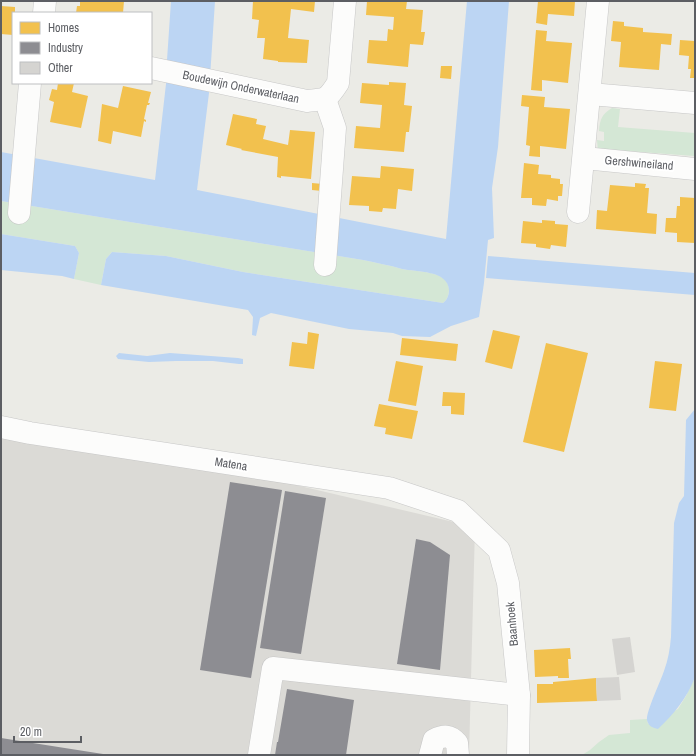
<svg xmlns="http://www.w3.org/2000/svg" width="696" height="756" font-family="'Archivo Narrow',sans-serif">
	<rect width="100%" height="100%" fill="#ebebe6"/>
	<polygon fill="#dbdad6" points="1,416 475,527 469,755 1,755"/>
	<g fill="#d4e7d5">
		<path d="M612,108L620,109L618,127L695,133V165H694V156L614,150L598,151L597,140L604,141V132L599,131C600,119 602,114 612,108Z"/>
		<path d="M1,201L363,260C376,263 389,265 402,269C416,272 448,270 449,289C449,295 447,300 443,303L243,272L166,256L112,252L106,259L101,285L74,279L79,253L75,246L1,234Z"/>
		<polygon points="695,677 695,749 689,755 582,755 590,750 599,742 609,735 630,733 630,720 647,719 648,724 678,709 686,696"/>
	</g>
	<g fill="#bcd5f3">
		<path d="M171,1H215L209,93L197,190L446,239L467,1H509L498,147L492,188L494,238L488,240L484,283L479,317L451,326L430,337L402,336L393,333L349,329L271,313L260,318L256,336L252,335L253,317L248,310L101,285L106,259L112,252L166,256L243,272L443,303C447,300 449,295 449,290C448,270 416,272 402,269C389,265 376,263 363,260L1,201V152L155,180L166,84L167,60Z"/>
		<polygon points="1,234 75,246 79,253 74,279 62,276 1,270"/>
		<polygon points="488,256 695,273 695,295 486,278"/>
		<polygon points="119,353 147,356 170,353 238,358 243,359 243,364 239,364 213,361 176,361 149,362 118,359 116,356"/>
		<path d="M695,409V677C687,698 674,714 658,729C653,728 648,726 647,720C646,712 661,680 664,671C668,660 670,649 671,637L674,523L679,503L684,496L686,420Z"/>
	</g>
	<g fill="#f2c14e">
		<polygon points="80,1 124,1 123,13 76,13 77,6 80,6"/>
		<polygon points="253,1 315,1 314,12 291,9 288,38 309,40 307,63 278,62 278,61 263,59 265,38 257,38 259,20 252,19"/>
		<polygon points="367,1 407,1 406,9 423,10 421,32 425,32 423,45 410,44 408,67 367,63 369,40 387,41 388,29 393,30 394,17 366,15"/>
		<polygon points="538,1 575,1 574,16 548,14 547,25 536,23"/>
		<polygon points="1,6 15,7 15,13 13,13 13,35 1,34"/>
		<polygon points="613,21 624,22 624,26 643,28 643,32 672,34 671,45 661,44 659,70 619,67 621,42 611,41"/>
		<polygon points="536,30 547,31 546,41 572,43 568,83 542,80 542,91 531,90"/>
		<polygon points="680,40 695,41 695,78 690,78 691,69 688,69 689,56 679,55"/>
		<polygon points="441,66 452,66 451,79 440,78"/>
		<polygon points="389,82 406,83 404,105 412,106 409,132 406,132 404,152 354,148 356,126 380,128 382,105 360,103 362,83 389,85"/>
		<polygon points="58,83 74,83 72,92 88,96 81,128 50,122 54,102 49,100 52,89 57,90"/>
		<polygon points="123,86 151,92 148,103 150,103 149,105 147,105 144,119 146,120 146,122 144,121 141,137 113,131 111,144 98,141 102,104 118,108"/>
		<polygon points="522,95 545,97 544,107 570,109 566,149 540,146 540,157 529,156 530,146 526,145 529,107 521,106"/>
		<polygon points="233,114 257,119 256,124 266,126 263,139 288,145 290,130 315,132 311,179 281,176 281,178 277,177 278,157 241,150 242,149 226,145"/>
		<polygon points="524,163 539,165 538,174 551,175 551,178 560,179 560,184 563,184 562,196 558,196 558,201 547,199 546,206 532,205 532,198 521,198"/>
		<polygon points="381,166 414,169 412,191 398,189 396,209 383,208 382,212 369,211 369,206 349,205 352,176 380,178"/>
		<polygon points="312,183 323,184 322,191 312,190"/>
		<polygon points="635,183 646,184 645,188 649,188 647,213 657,214 656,234 596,229 597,210 607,211 610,185 635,187"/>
		<polygon points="680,197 695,198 695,243 677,242 677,233 665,232 666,218 676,218 677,206 680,206"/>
		<polygon points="542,220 555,221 555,224 568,225 566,247 551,245 550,249 536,247 536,244 521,243 523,221 542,223"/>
		<polygon points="493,330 520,336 512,369 485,362"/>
		<polygon points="308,332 319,334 314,369 289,366 292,342 307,344"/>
		<polygon points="402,338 458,344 456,361 400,355"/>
		<polygon points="546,343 588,353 564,452 523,442"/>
		<polygon points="396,361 423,366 416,406 388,401"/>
		<polygon points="655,361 682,364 676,411 649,408"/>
		<polygon points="443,392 465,393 464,415 451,414 451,406 442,406"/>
		<polygon points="379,404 418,411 412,439 385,434 386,428 374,426"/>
		<polygon points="570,648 571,659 568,659 569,678 558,678 558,676 535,677 534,650"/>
		<polygon points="596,678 597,701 537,703 537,684 553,684 553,682"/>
	</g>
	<g fill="#8d8d92">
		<polygon points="230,482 282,490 251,678 200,670"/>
		<polygon points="285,491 326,498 301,654 260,648"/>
		<polygon points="416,539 430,542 450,555 440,670 397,664"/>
		<polygon points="287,689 354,700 346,755 275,755 277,742 278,742"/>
		<polygon points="1,738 103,754 103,755 1,755"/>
	</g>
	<g fill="#d5d4d1">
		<polygon points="630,637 635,672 617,675 612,639"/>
		<polygon points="619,677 621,700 597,701 596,678"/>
	</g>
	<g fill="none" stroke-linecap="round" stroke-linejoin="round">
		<defs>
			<g id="minor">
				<polyline points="44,13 45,1"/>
				<path d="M151,68L307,101C327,99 327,100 338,83L345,1"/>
				<polyline points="590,94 695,103"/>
				<polyline points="325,99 335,128 325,265"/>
				<polyline points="584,158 695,169"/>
				<polyline points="578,212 598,1"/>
				<polyline points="19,213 30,83"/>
				<polyline points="1,427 30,433 389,488 458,511 499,550 508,583 519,695 518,755"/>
				<polyline points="259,755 273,668 519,695"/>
				<path d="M430,755L434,740C444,735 450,735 457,743L458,755"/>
			</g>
		</defs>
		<use href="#minor" stroke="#c7c7c7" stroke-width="23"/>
		<use href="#minor" stroke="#fcfcfb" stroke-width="22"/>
	</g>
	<g text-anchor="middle" stroke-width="4" stroke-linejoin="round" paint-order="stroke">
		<g font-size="12" fill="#5c5e63" stroke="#fff">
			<text transform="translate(241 87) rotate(12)" y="4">Boudewijn Onderwaterlaan</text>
			<text transform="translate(639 163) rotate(5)" y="4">Gershwineiland</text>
			<text transform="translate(231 464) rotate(9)" y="4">Matena</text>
			<text transform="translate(512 624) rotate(-95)" y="4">Baanhoek</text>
		</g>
	</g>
	<rect width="696" height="756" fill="none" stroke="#5c5e63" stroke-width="4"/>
	<rect x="12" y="12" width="140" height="72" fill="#ffffff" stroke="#bebfc1"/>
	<rect x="20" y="22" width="20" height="12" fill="#f2c14e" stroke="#bebfc1"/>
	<text x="48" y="32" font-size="12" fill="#5c5e63">Homes</text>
	<rect x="20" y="42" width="20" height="12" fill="#8d8d92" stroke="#bebfc1"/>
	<text x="48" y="52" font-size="12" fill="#5c5e63">Industry</text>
	<rect x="20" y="62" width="20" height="12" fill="#d5d4d1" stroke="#bebfc1"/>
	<text x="48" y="72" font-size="12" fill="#5c5e63">Other</text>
	<path d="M14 736v6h67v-6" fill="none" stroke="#5c5e63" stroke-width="2"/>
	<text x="20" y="736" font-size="12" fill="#5c5e63" stroke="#ffffff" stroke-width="3" paint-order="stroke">20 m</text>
</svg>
